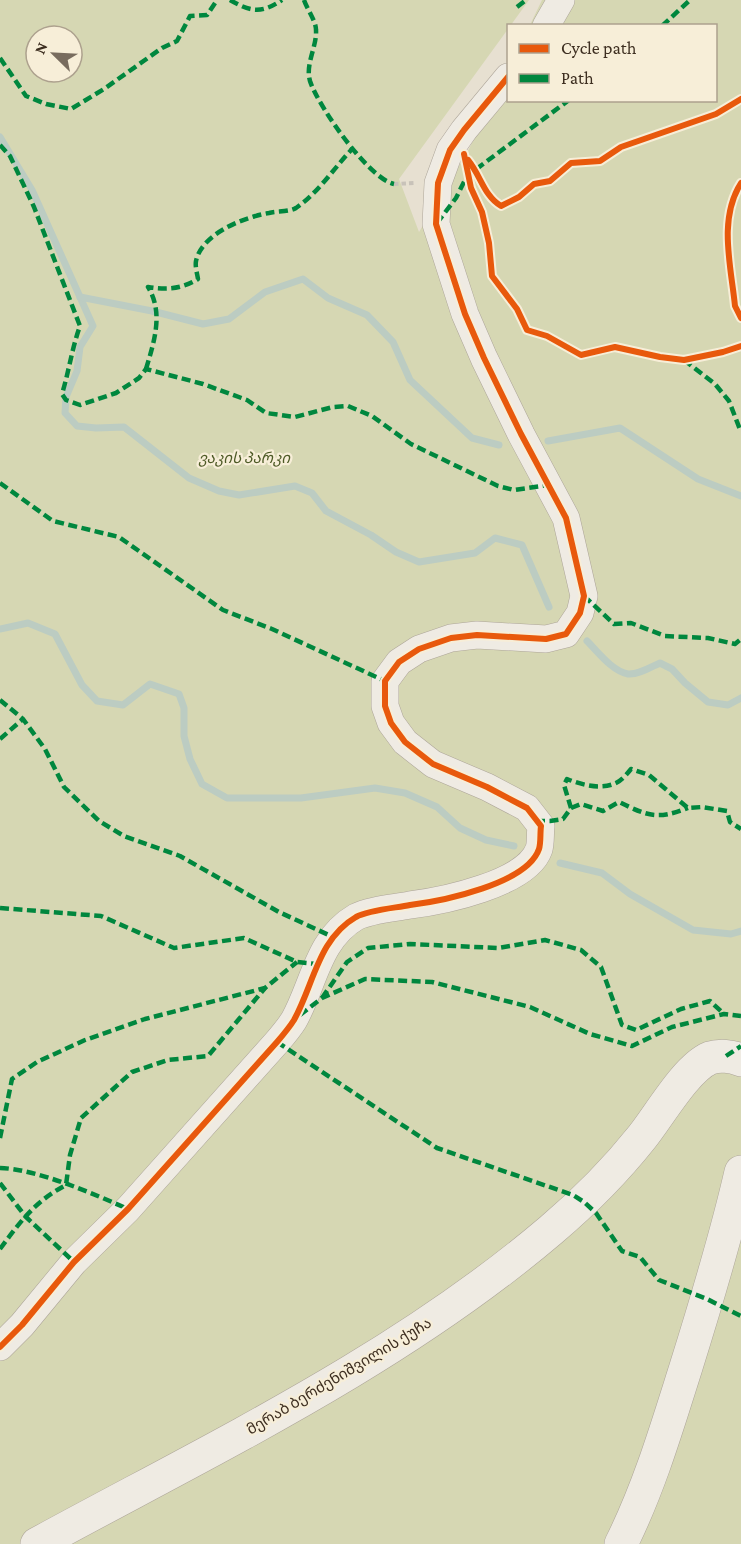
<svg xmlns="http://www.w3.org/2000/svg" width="741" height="1544" font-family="'Crimson Pro','Noto Sans Georgian',serif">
	<rect width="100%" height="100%" fill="#e7e0d1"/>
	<path fill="#d6d7b3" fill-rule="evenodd" d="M0,0H529L399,179L419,232L468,151L508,69V100H716V26L530,25L542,0H741V1544H0ZM36,36H72V72H36Z"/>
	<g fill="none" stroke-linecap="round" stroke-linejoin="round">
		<g stroke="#bcccc2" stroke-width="7">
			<polyline points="0,137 32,190 93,326 80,347 77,371 66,397 65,413 77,426 96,428 124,427 189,478 219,491 239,495 295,486 312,493 326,511 371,535 396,552 419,562 475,553 495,538 522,545 549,607"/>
			<polyline points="80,297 152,311 203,324 229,319 265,292 303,279 328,298 367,315 393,342 410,380 472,438 499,445"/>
			<polyline points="548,441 620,428 698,479 741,496"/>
			<polyline points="0,629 28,623 55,634 82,685 97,701 123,705 150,684 179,694 184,708 184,736 190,759 202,784 227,798 301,798 375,788 405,793 437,807 460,828 486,840 514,846"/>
			<path d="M587,641C598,652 612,671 628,674C638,675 651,667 660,663L672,669L685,683L708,702L728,705L741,698"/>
			<polyline points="560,863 602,873 630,894 693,930 731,934 741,931"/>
		</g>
		<defs>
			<g id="minor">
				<polyline points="546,26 561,0"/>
				<path d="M0,1347L22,1325L74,1262L128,1209L277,1042C283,1035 289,1028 294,1020C314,984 318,939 356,917C369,910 395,908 410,905C442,901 527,884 539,849C541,843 540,833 541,826L527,808L487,787L433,764L405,742L391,723L385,706V681L399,662L419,649L451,638L477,635L546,639L566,634L580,613L584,596L566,518L521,434L484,358L465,314L436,224L438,183L450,150L464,130L508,77"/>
			</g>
			<g id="tertiary">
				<path d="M37,1544C213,1448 397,1361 551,1230C584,1202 615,1171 642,1137C659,1116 686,1068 710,1058C719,1055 732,1056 741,1060"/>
				<path d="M621,1544C649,1488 667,1427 686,1367C706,1303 726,1238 741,1172"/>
			</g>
		</defs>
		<use href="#minor" stroke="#ada599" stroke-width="28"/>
		<use href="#tertiary" stroke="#ada599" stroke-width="34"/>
		<polyline stroke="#c8c2b9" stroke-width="4" stroke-dasharray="4.5 3" stroke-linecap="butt" points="394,184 414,183"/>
		<use href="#minor" stroke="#efebe3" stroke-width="27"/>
		<use href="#tertiary" stroke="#efebe3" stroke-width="33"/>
		<g stroke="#00873e" stroke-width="4.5" stroke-dasharray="9 4.5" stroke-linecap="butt">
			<path d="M230,0C251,12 261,14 282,0"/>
			<path d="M304,0C307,9 316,21 316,30C317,47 305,64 310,81C318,106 369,179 394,184"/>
			<polyline points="517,7 526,0"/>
			<polyline points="662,26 690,0"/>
			<polyline points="0,58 26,96 46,104 71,109 104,89 162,48 177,41 190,16 207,15 217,0"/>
			<path d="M0,145L10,156L34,207L80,326C72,348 69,371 62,394L66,400L80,405L116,393L139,378L146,369L203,384L247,400L266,413L295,417L333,407L348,406L372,416L411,444L498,486L514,490L548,485"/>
			<polyline points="437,223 456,198 467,176 569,100"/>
			<polyline points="684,360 715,384 729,401 741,432"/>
			<path d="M146,369C154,342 164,313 148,287C168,290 181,289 198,279C197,273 195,266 196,261C202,233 245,217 269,213C277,211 289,212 296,208C319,192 334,168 353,148"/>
			<polyline points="0,483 53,521 119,537 223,610 272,629 385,681"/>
			<polyline points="584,596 614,624 631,623 665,636 708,638 735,644 741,639"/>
			<polyline points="0,700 23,719 45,749 64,787 99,821 124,836 180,856 279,912 333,937"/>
			<polyline points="0,739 23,719"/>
			<path d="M571,808L581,804L603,811L619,802C648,816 657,820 688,808"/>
			<path d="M536,821H550L563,819L571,808L564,785L567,779C582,785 601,790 616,783C622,780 627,774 631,769L649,775L688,808L702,807L727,811L730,822L741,829"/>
			<polyline points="0,908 101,916 174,948 244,938 297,962 317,964"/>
			<polyline points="322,998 347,962 368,948 410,944 498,948 545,940 581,950 601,967 622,1025 636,1030 681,1009 710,1001 724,1014"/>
			<polyline points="300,1015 322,998 365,979 432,982 530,1007 590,1034 632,1046 672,1027 724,1014 741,1016"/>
			<polyline points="277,1042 437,1148 573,1195 584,1202 596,1213 622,1251 640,1257 659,1280 707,1299 741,1316"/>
			<polyline points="726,1056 741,1046"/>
			<polyline points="0,1138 12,1079 37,1062 85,1040 145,1019 265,988 297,962"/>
			<path d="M0,1168C37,1169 94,1194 128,1209"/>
			<polyline points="0,1183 25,1216 74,1262"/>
			<path d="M0,1249C21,1221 34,1202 66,1185L70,1155L81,1118L132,1072L168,1060L208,1056L265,988"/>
		</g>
		<defs>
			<g id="cycleway">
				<polyline points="464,154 471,188 482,212 489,243 492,276 517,309 527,330 547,336 581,355 615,347 660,357 684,360 723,352 741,346"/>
				<path d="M468,160C481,176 484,196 501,206L519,197L534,184L550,181L571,163L600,161L621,147L716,114L741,99"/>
				<path d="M741,183C718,219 731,266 735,306L741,318"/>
				<path d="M0,1347L22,1325L74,1262L128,1209L277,1042C283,1035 289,1028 294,1020C314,984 318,939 356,917C369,910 395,908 410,905C442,901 527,884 539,849C541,843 540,833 541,826L527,808L487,787L433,764L405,742L391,723L385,706V681L399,662L419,649L451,638L477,635L546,639L566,634L580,613L584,596L566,518L521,434L484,358L465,314L436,224L438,183L450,150L464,130L508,77"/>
			</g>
		</defs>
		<use href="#cycleway" stroke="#f7eed8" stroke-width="10"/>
		<use href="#cycleway" stroke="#e8590c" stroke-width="6"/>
	</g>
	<g text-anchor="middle" stroke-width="4.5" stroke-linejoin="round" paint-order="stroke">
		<g font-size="15" font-style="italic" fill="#4d5a26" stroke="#f7eed8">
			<text x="244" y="463">ვაკის პარკი</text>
		</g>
		<g font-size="15" fill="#3d2e20" stroke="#f7eed8">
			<text transform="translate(339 1376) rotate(-31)" y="5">მერაბ ბერძენიშვილის ქუჩა</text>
		</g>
	</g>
	<rect x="507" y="24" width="210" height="78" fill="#f7eed8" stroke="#ada18e" stroke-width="1.5"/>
	<rect x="519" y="44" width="30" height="9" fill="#e8590c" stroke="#ada18e" stroke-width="1.5"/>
	<text x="561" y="54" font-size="18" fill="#3d2e20">Cycle path</text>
	<rect x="519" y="74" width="30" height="9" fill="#00873e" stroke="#ada18e" stroke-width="1.5"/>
	<text x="561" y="84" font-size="18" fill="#3d2e20">Path</text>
	<g transform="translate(54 54) rotate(294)"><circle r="28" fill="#f7eed8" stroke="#ada18e" stroke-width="1.5"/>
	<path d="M0-4.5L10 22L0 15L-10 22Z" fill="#786c5e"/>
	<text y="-9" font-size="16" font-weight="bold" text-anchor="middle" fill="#3d2e20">N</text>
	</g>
</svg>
